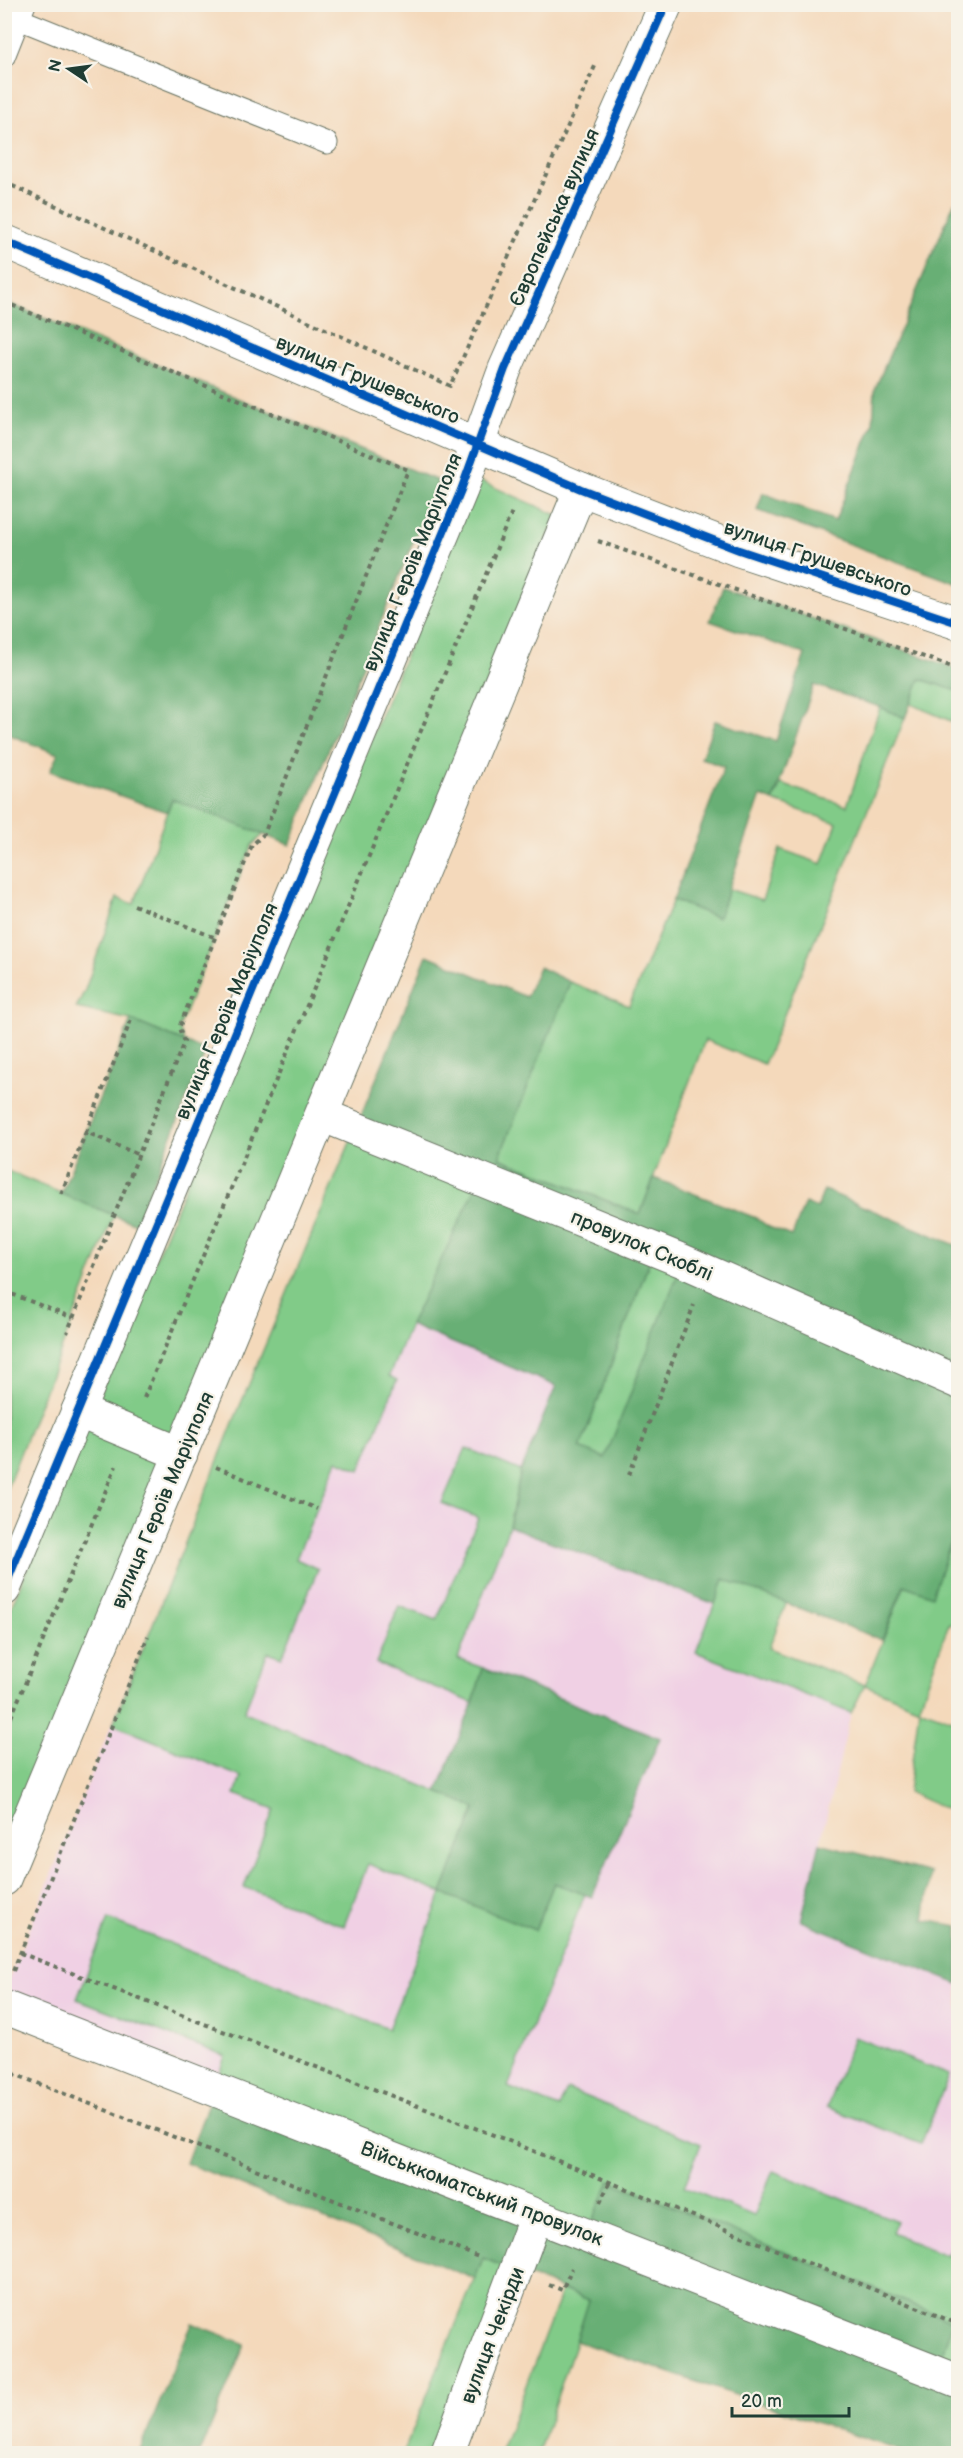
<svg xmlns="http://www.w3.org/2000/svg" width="963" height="2458" font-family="'Balsamiq Sans',sans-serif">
	<rect width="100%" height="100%" fill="#f7f3e8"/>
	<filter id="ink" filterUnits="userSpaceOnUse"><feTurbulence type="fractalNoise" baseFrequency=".0167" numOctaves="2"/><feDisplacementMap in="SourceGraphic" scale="12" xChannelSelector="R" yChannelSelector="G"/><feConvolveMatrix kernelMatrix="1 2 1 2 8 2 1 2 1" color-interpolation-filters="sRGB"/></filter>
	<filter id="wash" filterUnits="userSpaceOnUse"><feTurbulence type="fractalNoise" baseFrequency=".008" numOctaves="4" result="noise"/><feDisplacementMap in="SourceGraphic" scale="24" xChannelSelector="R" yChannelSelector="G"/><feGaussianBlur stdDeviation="1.35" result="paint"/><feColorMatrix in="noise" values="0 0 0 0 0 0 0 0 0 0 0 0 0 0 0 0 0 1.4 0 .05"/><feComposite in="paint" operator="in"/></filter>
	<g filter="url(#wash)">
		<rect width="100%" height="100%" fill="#f4d9bb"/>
		<polygon fill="#f0d0e4" points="356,1128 683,1261 572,1550 715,1604 697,1653 851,1713 802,1920 958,1984 958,2381 4,1992 234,1420"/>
		<g fill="#81cb88" stroke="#50845e" stroke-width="1.5">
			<polygon points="478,480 557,515 5,1847 5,1622"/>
			<polygon points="920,679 958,691 958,724 911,704"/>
			<polygon points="880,707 905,718 764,1064 705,1040 640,1214 499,1158 570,982 629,1006 673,900 718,918 728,889 762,900 780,849 822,864 837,823 773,801 781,784 847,806"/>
			<polygon points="172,799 264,834 252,845 179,1028 184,1042 131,1020 76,1008 85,990 117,898 134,904"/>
			<polygon points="356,1128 480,1179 410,1325 389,1376 397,1380 360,1470 337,1460 296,1559 318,1569 282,1657 268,1652 244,1712 476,1808 442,1893 535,1930 554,1883 585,1894 508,2087 559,2108 567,2089 701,2144 684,2187 754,2216 773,2171 897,2221 892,2233 947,2256 958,2229 958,2381 936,2372 952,2321 610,2181 586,2234 214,2088 225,2056 77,1999 108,1919 388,2029 442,1893 368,1864 344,1926 244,1887 274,1809 235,1794 241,1777 113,1724 234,1420"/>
			<polygon points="5,1170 114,1215 5,1492"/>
			<polygon points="654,1249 683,1261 606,1458 580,1449"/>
			<polygon points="466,1448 521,1471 509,1526 458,1659 483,1668 473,1703 376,1663 399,1606 437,1620 478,1518 442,1503"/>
			<polygon points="958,1521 958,1626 949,1623 919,1708 958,1722 958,1810 941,1807 908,1792 919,1708 865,1685 851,1713 696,1652 724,1579 787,1602 769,1648 865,1685 905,1585 932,1595"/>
			<polygon points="854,2037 949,2075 921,2144 827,2107"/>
			<polygon points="483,2258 516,2272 447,2453 403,2454"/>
			<polygon points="562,2290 590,2300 538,2453 500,2454"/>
		</g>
		<g fill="#68af74" stroke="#447654" stroke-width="1.5" fill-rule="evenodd">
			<polygon points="954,203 958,207 958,584 757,510 763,493 835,521 873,424 875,389"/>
			<polygon points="5,302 438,481 290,845 172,799 167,812 50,771 58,754 5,733"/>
			<polygon points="723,587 958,669 958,691 920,679 905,718 880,707 814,685 773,801 761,796 718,918 673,900 724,767 701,758 715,721 776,741 805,654 710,621"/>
			<path d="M427,955L526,997L539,967L570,982L499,1158L640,1214L654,1178L756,1218L769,1227L792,1236L805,1203L817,1208L824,1190L958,1246V1521L932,1596L904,1585L882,1640L724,1579L715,1604L509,1526L521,1471L556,1386L410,1325L480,1179L356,1128ZM654,1249L683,1261L605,1458L580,1448Z"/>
			<polygon points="131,1020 206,1051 136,1224 61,1194"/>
			<polygon points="483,1668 660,1738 592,1897 554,1883 535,1930 442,1893 476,1808 437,1792 473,1703"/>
			<polygon points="820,1843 931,1873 924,1920 958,1926 958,1984 801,1921"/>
			<polygon points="214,2088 586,2234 610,2181 953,2321 936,2371 958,2381 958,2453 907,2453 576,2341 589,2300 483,2258 475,2279 186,2163"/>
			<polygon points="192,2323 245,2344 200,2453 139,2453"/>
		</g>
	</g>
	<g filter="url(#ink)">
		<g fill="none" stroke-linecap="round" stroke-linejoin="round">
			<defs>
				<g id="service">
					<polyline points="19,19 327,143"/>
					<polyline points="4,57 25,4"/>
				</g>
				<g id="minor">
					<polyline points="322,1115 683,1261 958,1382"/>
					<polyline points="78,1411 181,1454"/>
					<polyline points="4,2007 958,2381"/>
					<polyline points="447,2454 536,2216"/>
				</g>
				<g id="tertiary">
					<polyline points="4,241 581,489 739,550 958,623"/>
					<polyline points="4,1589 461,490 505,369 666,4"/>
					<polyline points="4,1879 581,489"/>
				</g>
			</defs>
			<use href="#service" stroke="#6a7463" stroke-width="23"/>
			<use href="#minor" stroke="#6a7463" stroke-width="35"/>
			<use href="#tertiary" stroke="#6a7463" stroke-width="35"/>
			<g stroke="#6a7463" stroke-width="4" stroke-dasharray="4.5 4.5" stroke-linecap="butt">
				<polyline points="4,182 450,386 596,64"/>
				<polyline points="4,302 408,470 264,834 252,845 179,1028 184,1042 67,1333"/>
				<polyline points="598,541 958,669"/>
				<polyline points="134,905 216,938"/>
				<polyline points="131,1020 86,1132 139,1155"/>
				<polyline points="61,1194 86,1132"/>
				<polyline points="4,1291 73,1318"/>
				<polyline points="144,1398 513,509"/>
				<polyline points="216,1467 317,1509"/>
				<polyline points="629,1475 694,1305"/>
				<polyline points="4,1734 116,1466"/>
				<polyline points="20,1953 509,2141 958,2324"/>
				<polyline points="13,1971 148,1636"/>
				<polyline points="4,2070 481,2258"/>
				<polyline points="600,2203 610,2181"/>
				<polyline points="549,2285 562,2290 572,2268"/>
			</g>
			<use href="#service" stroke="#fff" stroke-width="21"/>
			<use href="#minor" stroke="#fff" stroke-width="33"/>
			<use href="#tertiary" stroke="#fff" stroke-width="33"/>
			<defs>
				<g id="cycleway">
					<polyline points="4,241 581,489 739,550 958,623"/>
					<polyline points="4,1589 461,490 505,369 666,4"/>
				</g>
			</defs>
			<use href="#cycleway" stroke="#f7f3e8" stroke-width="11"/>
			<use href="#cycleway" stroke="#0057b8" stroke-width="8"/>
		</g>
	</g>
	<g text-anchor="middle" stroke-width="4.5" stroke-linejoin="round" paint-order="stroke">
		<g font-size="20" fill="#1f3d34" stroke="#f7f3e8">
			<text transform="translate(554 217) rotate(-66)" y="7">Європейська вулиця</text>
			<text transform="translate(368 379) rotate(23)" y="7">вулиця Грушевського</text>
			<text transform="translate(818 558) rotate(19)" y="7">вулиця Грушевського</text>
			<text transform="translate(412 562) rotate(-68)" y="7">вулиця Героїв Маріуполя</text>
			<text transform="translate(226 1011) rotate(-67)" y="7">вулиця Героїв Маріуполя</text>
			<text transform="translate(642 1245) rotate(23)" y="7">провулок Скоблі</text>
			<text transform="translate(162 1500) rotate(-67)" y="7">вулиця Героїв Маріуполя</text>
			<text transform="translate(482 2193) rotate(21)" y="7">Військкоматський провулок</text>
			<text transform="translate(492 2335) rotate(-69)" y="7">вулиця Чекірди</text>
		</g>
	</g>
	<rect width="963" height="2458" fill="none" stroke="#f7f3e8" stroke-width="24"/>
	<g transform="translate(69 69) rotate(283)" stroke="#f7f3e8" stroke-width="4.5" paint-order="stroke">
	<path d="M0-4.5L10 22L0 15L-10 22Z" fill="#1f3d34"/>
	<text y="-9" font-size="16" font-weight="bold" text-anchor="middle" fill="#1f3d34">N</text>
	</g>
	<path d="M732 2407v9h117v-9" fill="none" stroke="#1f3d34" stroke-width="3"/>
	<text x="741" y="2407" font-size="18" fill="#1f3d34" stroke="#f7f3e8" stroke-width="4.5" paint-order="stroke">20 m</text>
</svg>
